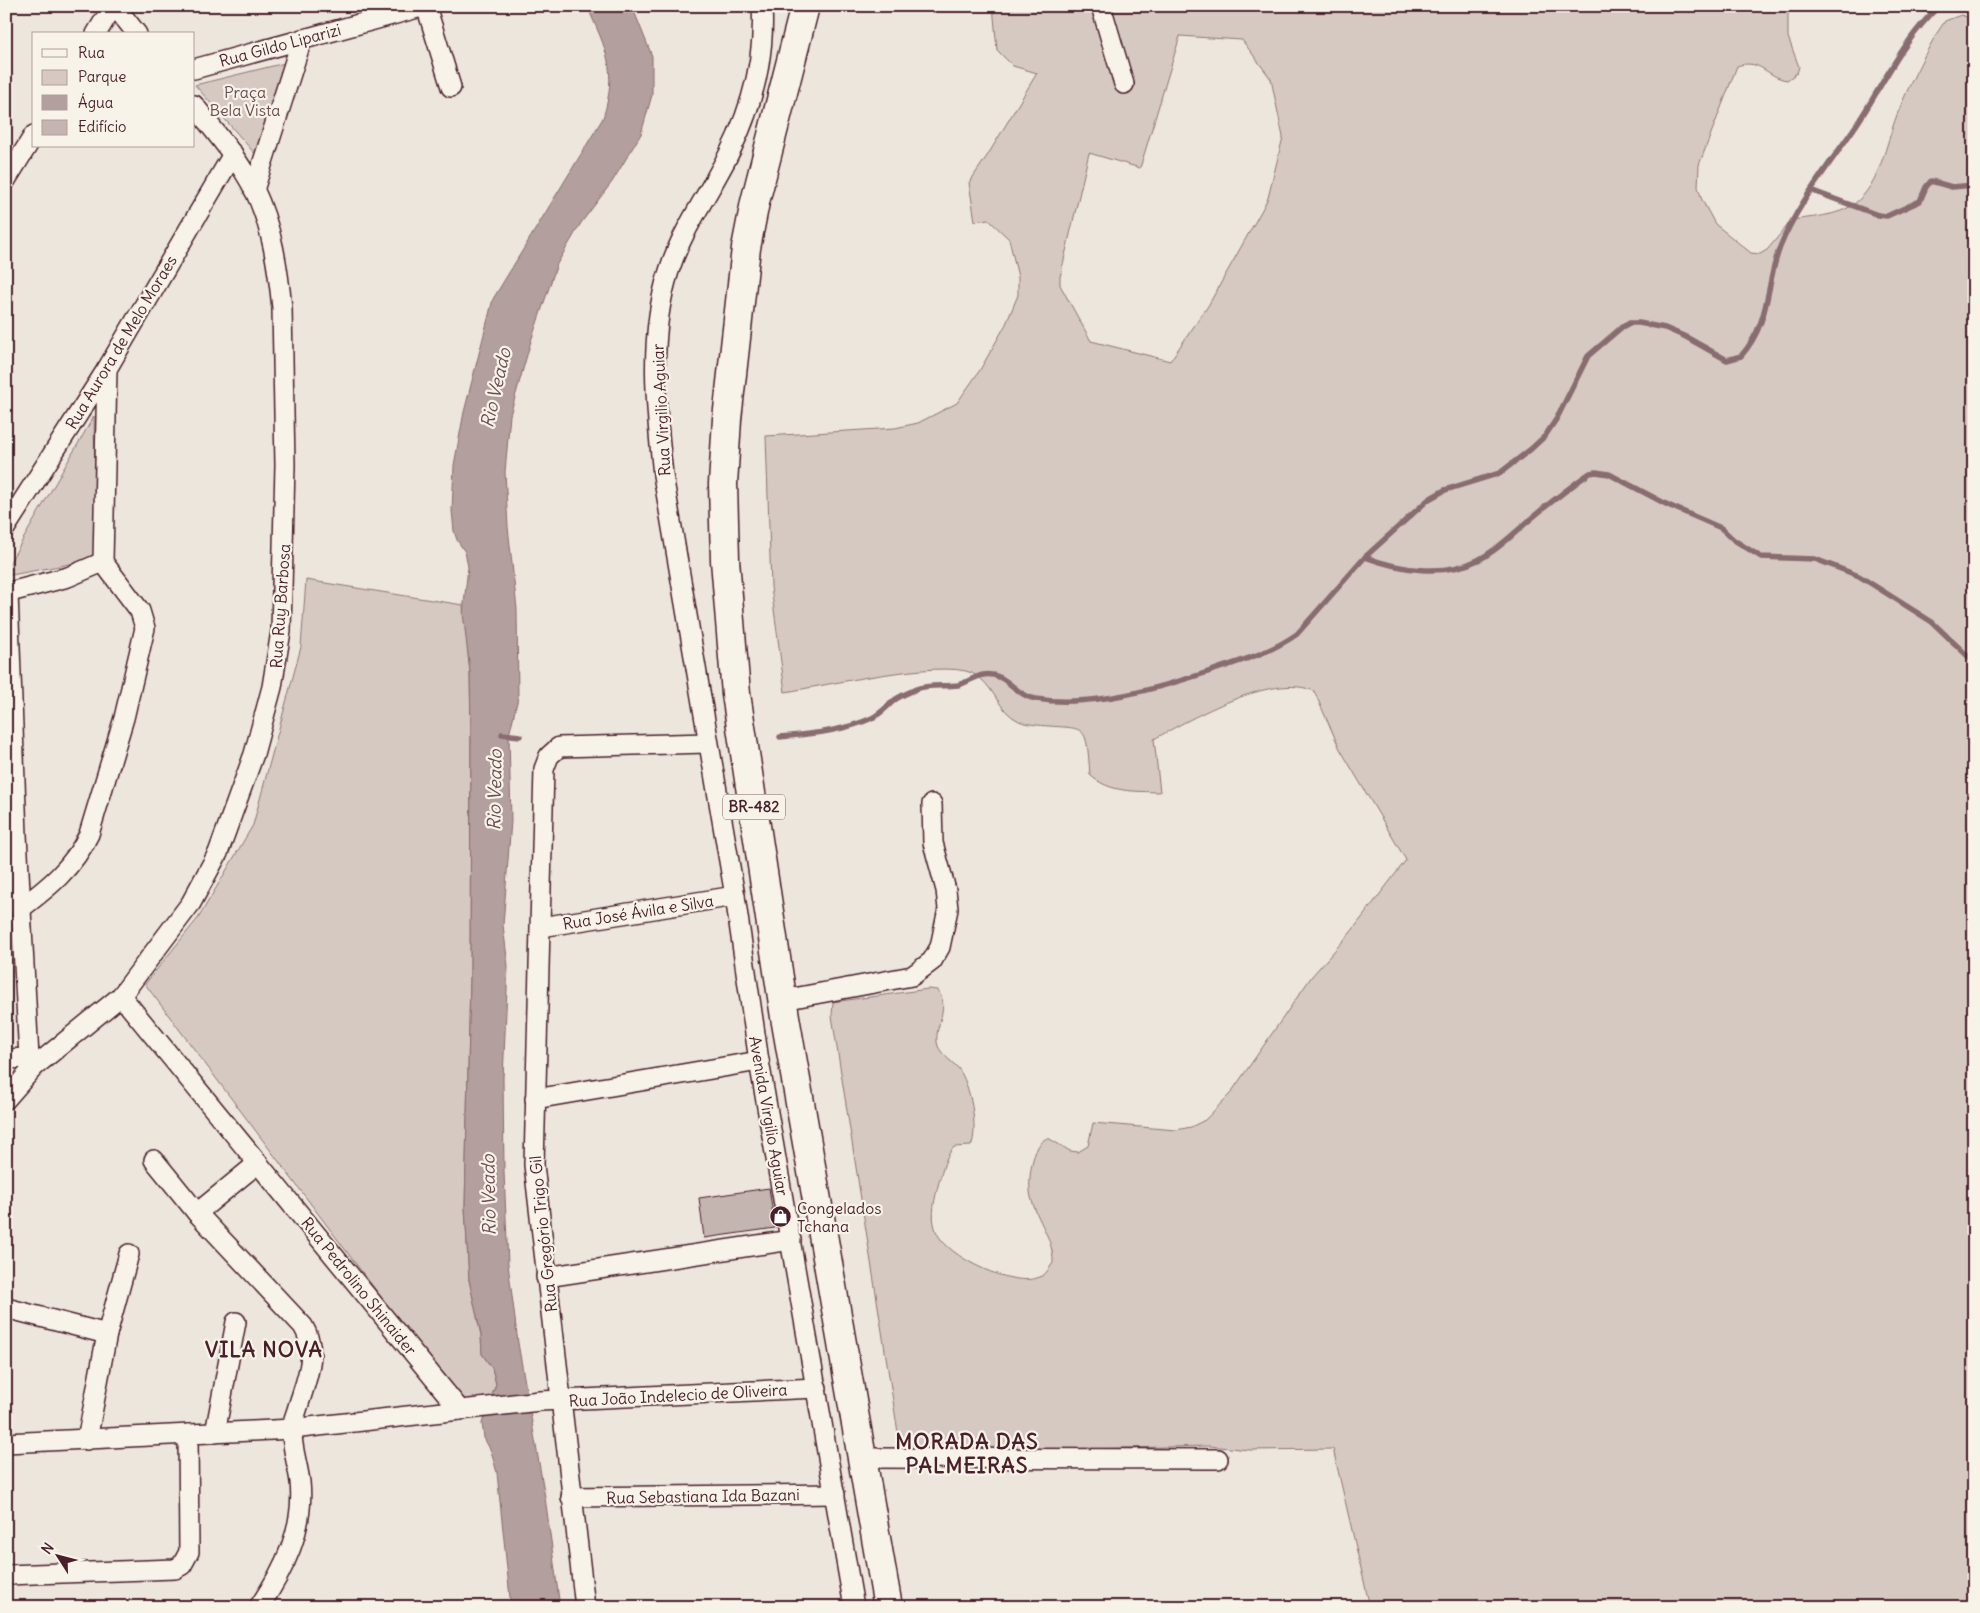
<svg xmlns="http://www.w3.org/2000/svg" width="1980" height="1613" font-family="Delius,sans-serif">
	<rect width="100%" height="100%" fill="#ece6dd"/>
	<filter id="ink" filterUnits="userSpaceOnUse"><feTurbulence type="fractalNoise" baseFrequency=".02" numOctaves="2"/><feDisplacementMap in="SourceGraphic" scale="10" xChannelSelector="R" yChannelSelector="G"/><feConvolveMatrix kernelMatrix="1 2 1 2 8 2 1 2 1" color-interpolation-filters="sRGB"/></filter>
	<g filter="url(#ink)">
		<g fill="#d5c9c2" stroke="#907476" fill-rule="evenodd">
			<path d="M993,6H1788V37L1799,67L1797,73L1787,80C1766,77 1761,58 1737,66L1699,165L1698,187L1702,200L1715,224L1751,253L1760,254L1767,250L1792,220C1812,217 1838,216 1854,204C1880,185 1886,143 1897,115C1908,87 1922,59 1937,33L1945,21L1961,15L1974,20V1607H1370L1333,1449L1250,1450L1209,1446L1039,1450L900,1445L832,1016L833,1002L928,989L937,990C951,1005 935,1024 937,1042C938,1053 952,1061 958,1068C970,1083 979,1129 971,1146L954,1147C945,1157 943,1169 939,1182C935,1198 930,1215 936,1231C946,1257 1014,1289 1040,1277C1046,1275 1049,1268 1053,1263C1054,1239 1036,1219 1031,1197C1027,1183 1032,1142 1048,1138L1070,1151L1078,1152L1088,1146L1093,1123L1176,1130L1191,1127L1205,1120L1230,1094L1312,976L1351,932L1406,860L1340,749L1314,691C1272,672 1192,718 1154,739L1160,792C1134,791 1110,793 1090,775C1086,720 1087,730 1037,725C1031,724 1025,724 1019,721C997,711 994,683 972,673C940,659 824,686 785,692L771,587L766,436L895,428L918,423L957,403L980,370L1006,324L1018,295V277L1009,239L988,219L975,221L969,183L989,153L1037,73L1013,66L997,50ZM1180,36L1242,40L1271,79L1283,137L1268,198L1264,206L1208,306L1170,361L1091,341L1060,285V277L1089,153L1140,168Z"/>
			<polygon points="285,63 256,155 195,85"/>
			<polygon points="94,416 96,559 6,576 6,569"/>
			<polygon points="306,580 463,605 470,672 471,731 470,979 465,1207 469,1280 481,1335 482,1354 492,1368 496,1384 487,1411 472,1411 396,1317 145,984 199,917 253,825 301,647"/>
		</g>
		<path fill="#b39f9d" stroke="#896c6f" d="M587,6H632L652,56V95L641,134L612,182L581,223L557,264L531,341L510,415L505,472L508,527L517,609L518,698L509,735L511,821L503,925L508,966L503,1078L504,1172L508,1264L518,1343L545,1497L560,1607H511L497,1473L491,1451L484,1438L482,1423L496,1384L492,1368L482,1354L481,1335L469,1280L465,1207L470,979L471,731L470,672L463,613L468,567L465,552L457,540L454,531L452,511L454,465L464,412L493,299L603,118C618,70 606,49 587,6Z"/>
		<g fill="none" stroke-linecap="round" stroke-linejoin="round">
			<g stroke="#896c6f" stroke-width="5.5">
				<polyline points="1813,191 1878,215 1887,216 1920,201 1926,187 1931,181 1952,187 1974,185"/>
				<path d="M1365,557C1399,570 1444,577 1478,560C1498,550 1515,532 1532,518C1548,504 1564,492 1580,480L1590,473L1596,472L1609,474L1668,505L1721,528L1734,540L1761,557L1815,559L1859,576L1932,622L1974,662"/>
				<polyline points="502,734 520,736"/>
				<path d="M780,737C811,734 844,731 872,718C881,714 888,705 896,699C902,695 910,692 916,689C929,684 945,687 958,685C966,683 974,677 983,675C1006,671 1015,696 1036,699C1093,708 1160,688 1214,670C1243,660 1272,652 1297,634L1365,557L1429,499L1445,490L1500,473L1531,449L1545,436L1557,418L1588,356L1622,327L1629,323H1639L1665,328L1686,337L1727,360L1741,356C1771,322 1765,286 1780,247C1796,206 1832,161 1857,124C1884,83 1903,40 1939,6"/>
			</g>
		</g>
		<polygon fill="#c4b5b0" stroke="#4a1f2b" points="769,1188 775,1228 704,1238 699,1198"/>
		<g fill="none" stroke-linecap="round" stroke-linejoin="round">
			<defs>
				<g id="minor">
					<polyline points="115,6 137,34"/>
					<polyline points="426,6 451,87"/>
					<path d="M762,6C766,68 747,124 717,176C700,207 680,236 669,271C648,335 656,409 663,475L735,896L759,1061L854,1607"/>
					<polyline points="1101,6 1124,84"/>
					<polyline points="96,34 113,6"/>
					<polyline points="194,69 425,6"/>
					<polyline points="6,180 34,135"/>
					<polyline points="254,190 302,39"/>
					<polyline points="6,527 107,369 233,154"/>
					<polyline points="6,593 68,577 103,562"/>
					<polyline points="8,593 17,835 29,1058 34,1067"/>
					<path d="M20,909C49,887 73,868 89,834L124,718L145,628L140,611L103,562L107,369"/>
					<polyline points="541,927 735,896"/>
					<polyline points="121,996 460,1410"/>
					<polyline points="783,1000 912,976 932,961 940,947 948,909 946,890 933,843 932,804"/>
					<polyline points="6,1059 29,1058"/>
					<path d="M6,1099L34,1067L121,996L191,903L218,853L254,754L272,687L281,631L285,465L282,308C278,268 272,226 254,189C238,158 215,132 194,105"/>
					<polyline points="535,1099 759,1061"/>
					<path d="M154,1160L197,1213L303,1326C320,1354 305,1382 297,1410C295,1416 292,1423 292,1429C291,1446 298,1465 300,1482C305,1528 284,1570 259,1607"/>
					<polyline points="197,1213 258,1163"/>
					<polyline points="546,1277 791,1240"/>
					<polyline points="6,1308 107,1334"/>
					<polyline points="215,1433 236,1322"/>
					<polyline points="87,1440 107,1334 129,1254"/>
					<polyline points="6,1443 292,1429 540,1401 817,1388"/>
					<polyline points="863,1458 1218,1459"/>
					<polyline points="571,1497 835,1494"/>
					<polyline points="6,1575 175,1569 182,1565 189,1552 188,1434"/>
					<polyline points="585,1607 534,1165 544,769 549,756 559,747 708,743"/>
				</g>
				<polyline id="highway" points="805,6 755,202 746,248 727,419 723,484 725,560 736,694 785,1017 888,1607"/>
			</defs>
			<use href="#minor" stroke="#4a1f2b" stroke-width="22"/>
			<use href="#highway" stroke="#4a1f2b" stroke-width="31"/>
			<use href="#minor" stroke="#f7f3e8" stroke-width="19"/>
			<use href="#highway" stroke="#f7f3e8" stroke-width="28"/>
		</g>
	</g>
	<defs>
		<symbol id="shop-disc" viewBox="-11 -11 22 22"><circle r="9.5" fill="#4a1f2b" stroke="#f7f3e8"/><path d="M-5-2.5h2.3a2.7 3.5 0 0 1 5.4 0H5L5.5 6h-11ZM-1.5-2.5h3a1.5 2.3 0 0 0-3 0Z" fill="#fff"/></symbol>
	</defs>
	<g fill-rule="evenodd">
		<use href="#shop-disc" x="768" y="1204" width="25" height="25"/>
	</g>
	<g text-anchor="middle" stroke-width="4.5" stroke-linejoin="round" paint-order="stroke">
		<rect fill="#f7f3e8" stroke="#7e5f64" stroke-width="1" x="723" y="794.5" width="62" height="25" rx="4"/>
		<g font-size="15" font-weight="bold" fill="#4a1f2b">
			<text x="754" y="812">BR-482</text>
		</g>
		<g font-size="16" fill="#4a1f2b" stroke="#f7f3e8">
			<text transform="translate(280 45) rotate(-15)" y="6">Rua Gildo Liparizi</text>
			<text transform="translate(121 342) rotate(-59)" y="6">Rua Aurora de Melo Moraes</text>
			<text transform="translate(661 410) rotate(-93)" y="6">Rua Virgilio Aguiar</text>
			<text transform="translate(280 606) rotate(-86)" y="6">Rua Ruy Barbosa</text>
			<text transform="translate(638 912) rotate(-9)" y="6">Rua José Ávila e Silva</text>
			<text transform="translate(769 1116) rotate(80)" y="6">Avenida Virgilio Aguiar</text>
			<text transform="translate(543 1234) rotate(-96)" y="6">Rua Gregório Trigo Gil</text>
			<text transform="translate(359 1286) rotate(51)" y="6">Rua Pedrolino Shinaider</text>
			<text transform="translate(678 1395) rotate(-3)" y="6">Rua João Indelecio de Oliveira</text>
			<text transform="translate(703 1496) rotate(-1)" y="6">Rua Sebastiana Ida Bazani</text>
		</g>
		<g font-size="16" fill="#6d4a51" stroke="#f7f3e8">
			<text x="245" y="98">Praça<tspan x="245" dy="18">Bela Vista</tspan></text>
		</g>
		<g font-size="16" fill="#4a1f2b" stroke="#f7f3e8" text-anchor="start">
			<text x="797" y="1214">Congelados<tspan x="797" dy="18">Tchana</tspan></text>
		</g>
		<g font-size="18" font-style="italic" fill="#6f4c53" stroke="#f7f3e8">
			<text transform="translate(496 388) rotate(-77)" y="6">Rio Veado</text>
			<text transform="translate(495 790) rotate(-89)" y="6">Rio Veado</text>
			<text transform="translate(489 1195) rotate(-91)" y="6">Rio Veado</text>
		</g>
		<g font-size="21" font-weight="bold" letter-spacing="1" fill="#4a1f2b" stroke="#f7f3e8">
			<text x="264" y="1357">VILA NOVA</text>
			<text x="967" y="1449">MORADA DAS<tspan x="967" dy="24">PALMEIRAS</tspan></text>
		</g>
	</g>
	<rect width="1980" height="1613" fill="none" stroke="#f7f3e8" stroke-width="25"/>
	<rect x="12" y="12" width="1955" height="1588" fill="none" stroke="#4a1f2b" stroke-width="2" filter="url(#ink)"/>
	<rect x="32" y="32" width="162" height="115" fill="#f7f3e8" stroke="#b29e9c"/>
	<rect x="42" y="49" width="25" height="8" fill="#f7f3e8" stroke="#b29e9c"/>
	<text x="78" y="58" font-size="15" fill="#4a1f2b">Rua</text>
	<rect x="42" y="70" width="25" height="15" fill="#d5c9c2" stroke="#b29e9c"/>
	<text x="78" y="82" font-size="15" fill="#4a1f2b">Parque</text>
	<rect x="42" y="95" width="25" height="15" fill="#b39f9d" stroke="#b29e9c"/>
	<text x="78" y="108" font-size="15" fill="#4a1f2b">Água</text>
	<rect x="42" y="120" width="25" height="15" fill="#c4b5b0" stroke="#b29e9c"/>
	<text x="78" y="132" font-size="15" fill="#4a1f2b">Edifício</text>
	<g transform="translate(58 1556) rotate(306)" stroke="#f7f3e8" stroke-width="4" paint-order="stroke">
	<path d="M0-4L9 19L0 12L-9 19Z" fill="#4a1f2b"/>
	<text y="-8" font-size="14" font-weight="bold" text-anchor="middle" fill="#4a1f2b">N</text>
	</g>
</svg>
